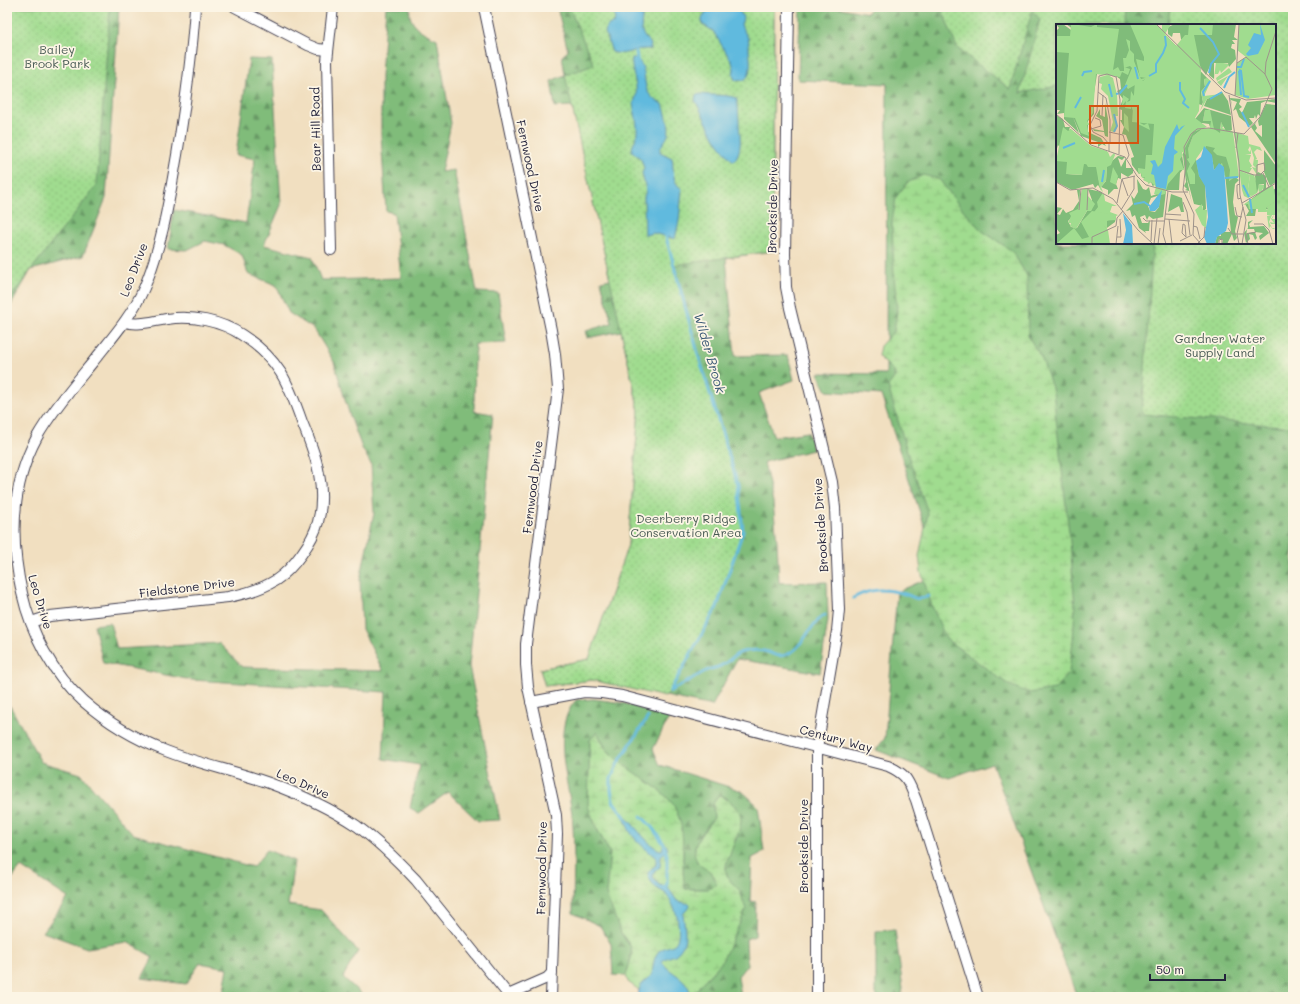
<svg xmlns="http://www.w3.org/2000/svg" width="1300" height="1004" font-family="Mali,sans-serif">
	<defs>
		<pattern id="forest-firs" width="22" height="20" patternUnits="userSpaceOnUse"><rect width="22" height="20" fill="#80bc7a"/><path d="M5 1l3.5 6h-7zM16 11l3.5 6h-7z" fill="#689865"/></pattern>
		<pattern id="wetland-marsh" width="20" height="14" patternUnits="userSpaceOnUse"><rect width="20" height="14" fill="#a0dc8f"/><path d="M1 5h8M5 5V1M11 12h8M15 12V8" fill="none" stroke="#8abc7c"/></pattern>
		<pattern id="park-dots" width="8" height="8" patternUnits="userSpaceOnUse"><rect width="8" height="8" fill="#a0dc8f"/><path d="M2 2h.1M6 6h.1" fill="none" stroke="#8abc7c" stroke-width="1.8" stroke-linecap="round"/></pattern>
	</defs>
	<rect width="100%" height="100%" fill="#fcf5e5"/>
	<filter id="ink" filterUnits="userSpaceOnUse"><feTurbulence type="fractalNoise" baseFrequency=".025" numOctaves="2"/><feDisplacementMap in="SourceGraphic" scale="8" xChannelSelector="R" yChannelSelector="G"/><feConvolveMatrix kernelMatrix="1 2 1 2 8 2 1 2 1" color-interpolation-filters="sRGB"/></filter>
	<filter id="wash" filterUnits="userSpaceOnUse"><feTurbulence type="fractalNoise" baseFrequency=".012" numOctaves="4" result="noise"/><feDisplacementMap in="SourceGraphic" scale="16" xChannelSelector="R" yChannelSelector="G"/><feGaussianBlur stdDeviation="0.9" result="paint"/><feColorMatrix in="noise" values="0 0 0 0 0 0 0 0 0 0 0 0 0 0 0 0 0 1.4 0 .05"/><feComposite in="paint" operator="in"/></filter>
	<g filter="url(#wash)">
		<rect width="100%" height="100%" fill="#f1dfc0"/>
		<g fill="url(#forest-firs)" stroke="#516f5a" fill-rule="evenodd">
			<polygon points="7,7 119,7 106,198 83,256 31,270 7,312"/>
			<path d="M386,7H410C407,25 422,32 437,39L451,123L441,172L454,170L477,292L498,293L506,343L475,344L474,411L493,414L469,666L500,820L478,821L448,792L419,813L410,808L419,765L383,759L386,692L192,680L103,663L94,625L110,623L117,649L219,643L242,667L383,671L362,629L360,580L374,513L371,464L362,448L350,416L334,362L314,329L289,313L276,285L248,274L242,255L224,245L205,241L187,250L168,249L174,210L246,223L255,159L236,155L249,59L272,60L281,205L264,245L312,257L321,280L401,278L394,213L386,211L381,136V76Z"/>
			<polygon points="557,7 774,7 772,251 726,258 735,356 788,355 794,380 759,393 774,437 808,432 813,450 764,462 773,502 777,542 779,583 827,582 828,620 820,673 737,659 712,706 592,680 545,686 540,669 589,659 628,545 639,411 621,331 587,338 586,331 612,323 601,281 610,279 572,106 555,107 551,81 565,75 562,56 568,51"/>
			<path d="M800,7H836L868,13L871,7H1293V997H1077L992,763L949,778L876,750L885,738L897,592L940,573L881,395L827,391L818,373L886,374L887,84L798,80ZM1057,25H1275V243H1057Z"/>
			<path d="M594,699L623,703L669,718L653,749L660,765L742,791L758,806L764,852L752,858L750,901L756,902L755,936L746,939L747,965L738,976L741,997H693L700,985L721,963L739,891C736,888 732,885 730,881C720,867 732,848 738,835L728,799L719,794L713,805L714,818L700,836L695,847L697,862C706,868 715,872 716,884L709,889H685L683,879V850L680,824L672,803L649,783L621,764L608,752L597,733L590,740L589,755L590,779L596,827L610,853L609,866L621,933L631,947L632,955L626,976L613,975L611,944L600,926L573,913C573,885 575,856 573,827C572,790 548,731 576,700Z"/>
			<polygon points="10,706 41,762 81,774 133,834 253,867 267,850 294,861 288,905 321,910 358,951 343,977 364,997 229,997 223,995 228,968 200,963 186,984 142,978 153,957 127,942 87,948 43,932 68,898 21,867 7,885 7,708"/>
			<polygon points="895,930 903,989 901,997 876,997 876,931"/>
		</g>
		<g fill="url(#wetland-marsh)" stroke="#617f65">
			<polygon points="923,175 939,179 958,204 981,230 1012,251 1027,276 1028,336 1042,359 1053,391 1070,541 1075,607 1073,641 1069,672 1055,689 1029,693 1009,685 946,639 932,606 921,572 919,556 928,513 909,458 888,386 895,377 894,371 878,356 880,346 894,331 897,312 894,274 892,223 896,197 907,183"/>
			<path d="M597,732C601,739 604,748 610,753C627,771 657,784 672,803C675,806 680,820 681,825C685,846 681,868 685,889H709L716,884C714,867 702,871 697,861C688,847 706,828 714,818L713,804L719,794C754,815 739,825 730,855C728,859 726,863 726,867C726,881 732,881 739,890C742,896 744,904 746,910L721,963L700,985L693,997H638L639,990L628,982L626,976L632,955L631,947L621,933L606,894L610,853L596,827L588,806L590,740Z"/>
		</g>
		<g fill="url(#park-dots)" stroke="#617f65">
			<polygon points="7,7 110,7 97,185 7,301"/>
			<polygon points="569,7 774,7 772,251 674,265 699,357 738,485 743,531 717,607 670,691 665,697 592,680 545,686 540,669 589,659 628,545 639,411 565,75 594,65"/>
			<polygon points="941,7 1125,7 1124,25 1057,25 1057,86 1020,93 1040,19 1032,11 1010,89 957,48"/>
			<polygon points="1170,7 1293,7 1293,427 1142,414 1153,243 1275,243 1275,25 1168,25"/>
		</g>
		<g fill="#61bade" stroke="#426e8c">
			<path d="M611,7H645L643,9C642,26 637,31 651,44L650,49C645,49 640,49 636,50C626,53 623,55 612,52L605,32L608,25L614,23L615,19Z"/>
			<path d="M709,7H738C739,15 746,14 741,24C742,30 746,33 748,38C749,42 749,47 749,51C751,62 753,85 735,80L733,75L734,69L732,62L713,31L702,24V19Z"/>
			<path d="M632,58C648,60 642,82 648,92C652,99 656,101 663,104C665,111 671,128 668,135C666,141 660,145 660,152L672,158C674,169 671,182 682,189L679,221L675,239L653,233L645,235L644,197L646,190L642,173L644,168L641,159L632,151C632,146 634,143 636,138C639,128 635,114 633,104C642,89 630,73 632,58Z"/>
			<path d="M701,94C713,96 725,94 736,98C739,106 738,112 739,120C739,135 744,148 734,161L732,160L728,156L714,137L695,100L696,95Z"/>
			<path d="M624,815C632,822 652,851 662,850L663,846L666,845L668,849L661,856L660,867L654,872L653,877L659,885L667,886L677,901L690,904V906L683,914C685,929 689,945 675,955C670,957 664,958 662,962C672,976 688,976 691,997H638C639,983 643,984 652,975C653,968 653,957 659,951C662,948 668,947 673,945C682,941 678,918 675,910C673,905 669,898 666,894C663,891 661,891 658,889C655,888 648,878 648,874C648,870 653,868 656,865V858C640,843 629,838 624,815Z"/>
		</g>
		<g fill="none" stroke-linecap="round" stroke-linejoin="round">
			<g stroke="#61bade" stroke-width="3">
				<polyline points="635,46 638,64"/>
				<polyline points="665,233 699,357 738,485 743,531 717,607 670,691"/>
				<path d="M853,598C871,588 886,588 905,594C917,598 915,601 929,596"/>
				<path d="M670,691C683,685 695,676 708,670C712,668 718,668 722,665C730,661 734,654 742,652C750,650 757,650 764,651C776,654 777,659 790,653C803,647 810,623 825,615"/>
				<polyline points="641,816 651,826 664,844 667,855 667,884 665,888"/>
				<polyline points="625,817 613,801 611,789 611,779 618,763 648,717"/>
			</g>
		</g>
	</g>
	<g filter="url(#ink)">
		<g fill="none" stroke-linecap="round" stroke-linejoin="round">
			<defs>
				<g id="street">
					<path d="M195,7C192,57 185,106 177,155C169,200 162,246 144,288C132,316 111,339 92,363C74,385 51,412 37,437C11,485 10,540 22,593C31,633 52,673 83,701C107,722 135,739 166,751C199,764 235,771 269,783C299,794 330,808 357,826C379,842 398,861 416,880L510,997"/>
					<polyline points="235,7 308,45 318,49 328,50"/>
					<polyline points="484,7 551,330 555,354 558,389 526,644 526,665 528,687 556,815 557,834 551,997"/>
					<polyline points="789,7 785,254 786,287 790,308 832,482 835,508 839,610 837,631 817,748 817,997"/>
					<polyline points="331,250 327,61 333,7"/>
					<path d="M31,622L50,616L228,597C244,594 262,589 276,580C293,569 313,541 318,522C322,508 322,488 319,474C316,456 309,439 302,422C288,382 279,359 242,335C221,321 192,315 167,319C153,321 138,326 125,322"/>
					<path d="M531,702L584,692L602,693L622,696L888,766C908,775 908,781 916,800L978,997"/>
					<polyline points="508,995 547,978 552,973"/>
				</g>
			</defs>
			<use href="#street" stroke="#413e4f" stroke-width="12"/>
			<use href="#street" stroke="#fff" stroke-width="10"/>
		</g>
	</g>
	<g text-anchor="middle" stroke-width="3.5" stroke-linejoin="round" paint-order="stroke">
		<g font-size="12" fill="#485a54" stroke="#fcf5e5">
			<text x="57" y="54">Bailey<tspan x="57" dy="14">Brook Park</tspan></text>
			<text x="1220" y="343">Gardner Water<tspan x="1220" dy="14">Supply Land</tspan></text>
			<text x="686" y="523">Deerberry Ridge<tspan x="686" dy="14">Conservation Area</tspan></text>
		</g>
		<g font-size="12" fill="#22223b" stroke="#fcf5e5">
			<text transform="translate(316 129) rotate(-91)" y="4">Bear Hill Road</text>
			<text transform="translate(530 166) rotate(78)" y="4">Fernwood Drive</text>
			<text transform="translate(773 206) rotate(-89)" y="4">Brookside Drive</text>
			<text transform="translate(134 270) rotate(-69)" y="4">Leo Drive</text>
			<text transform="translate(533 487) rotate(-83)" y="4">Fernwood Drive</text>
			<text transform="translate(821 525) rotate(-94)" y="4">Brookside Drive</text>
			<text transform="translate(187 588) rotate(-7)" y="4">Fieldstone Drive</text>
			<text transform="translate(40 602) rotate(73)" y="4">Leo Drive</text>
			<text transform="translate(836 739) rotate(15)" y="4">Century Way</text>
			<text transform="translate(303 784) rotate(24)" y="4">Leo Drive</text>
			<text transform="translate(804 846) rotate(-90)" y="4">Brookside Drive</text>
			<text transform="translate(542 868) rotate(-89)" y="4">Fernwood Drive</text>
		</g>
		<g font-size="13" font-style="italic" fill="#385774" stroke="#fcf5e5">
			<text transform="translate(710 353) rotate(74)" y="5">Wilder Brook</text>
		</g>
	</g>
	<g transform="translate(1056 24)">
		<rect width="220" height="220" fill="#f1dfc0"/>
		<path d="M160,38L174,40L165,49L164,46L162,50H159L158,55L161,58L172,52L165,62L158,55ZM173,44L176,48L161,57L160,54ZM149,86H154L158,97L165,105V99L167,98L168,102L166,104L169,105V102L177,108L183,153L173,157L147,125L140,135L147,157L134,163L129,150L131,127L137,112L146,105L154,104V97H147ZM178,108L192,112L193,120L204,123L206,127L201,125L198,128L201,135L199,136H202L201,151L196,143L200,144L197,141L198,134L194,122L192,126L194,128L195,125V130L189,131H195L193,137L196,142L194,144H196L193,149L198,151L202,163L203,160L208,161L206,167L203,168L202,164L201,169L196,172L193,171L192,165L194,151L187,148L186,153L184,152ZM220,177V191H216L213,198L216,204H219V200H215L214,198L218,199L215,195L217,192L218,191L216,195H220V204L217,205L214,202L213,205L211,192H215L211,191V187L202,188L212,185L211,183Z" fill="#a0dc8f"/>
		<path d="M0,0H7L31,18L38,47L43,50H41L36,82H38V90L32,97V108L45,114L50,122L46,120L42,123V118L25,112L17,93L23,109L8,95V89L1,90L4,86H0V7L3,4ZM10,0H99L154,57L148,55L149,63L145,68L147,78L146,81L142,80L125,124L128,144L124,149L123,166H110L100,156L97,163L95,158L91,161L93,159L85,152V149L83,150L76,141L75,134L78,133L70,111L66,110L68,103L64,96H66V86L63,85L67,75L61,67L65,65L64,55L54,48L29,14ZM119,0H180L178,13L182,16H176L179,20H176L175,24L179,26L180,35L173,43L172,39H158V55L153,51L154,42L150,51L125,15L124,9H117L116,13L112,10V3ZM166,68L172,77L175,91L148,82L151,75ZM174,74L185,75L183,80L186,83L183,85L186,89L191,78L220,75V79L210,77L205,79L204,92L202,90L200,95L199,91L198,94H193L197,99L194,102L183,93L180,85L177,87L181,78L175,76L176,83ZM49,79L52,95V113L49,112L48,108L38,107L37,105L48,107L46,96L40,92L44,85V91L49,93ZM210,80L220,81V140L195,103L201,97L199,100L201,104L199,107L206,113V101L203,102L202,97ZM148,84L175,92L176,106L170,107L165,98L164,109L158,105L154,86H149L147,97H155L154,103L153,100L146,99V105L137,112L132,125L133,134L131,135L134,140L131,147L134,160H139V150L135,144L140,136L143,152L149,160L150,185L147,187V182L138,180L130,150L136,180L133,167L129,166L131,165L128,162L130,158L127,131V123L136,99ZM0,91L7,95L9,103H14L13,106L15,105L11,150L26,151L24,140L51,127L42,152L45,166L42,161L39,164L37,160L16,166L0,158V133L2,134L5,125L2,121L0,128ZM150,122L159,124L157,127L161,131L170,133L174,146L173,157L179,153L183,156L179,160L177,178L179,191L182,193L179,207L181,214L178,217L176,210L171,220H166L167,216L163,215L162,220H159L161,212H165V208H175L169,150L166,139L158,146L156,133L149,126ZM208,126L220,142V158L214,162L208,148ZM62,132L69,133L66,136L62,134L65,143L70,134V144H77V149L72,153L65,149V155L62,154L60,160L62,165H58L52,171V166L45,163L50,157L51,141ZM202,148L210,152V164L217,161V166L220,164V177L211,183L212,185H200L199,192H190L193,187L189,180L207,166L208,160H203L201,169L199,152ZM81,155L87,165L90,166L93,163L95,172L110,167L107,193L97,195L93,192L91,196L89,191L84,193L86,199H92L94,196L93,207H89L90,209L83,204L79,191L76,193L74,186L70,187L77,180L75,171L78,175L82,168ZM104,171L103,183L99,188L94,187L92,182L95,174ZM32,165L46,168L53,196L60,194L59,198L29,220H0V211L4,209L0,204V183L6,184L1,190L4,191L7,185L10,189L17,186L23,177L21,166H24L23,186L12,197L15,203L21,204L31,187H35L36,176ZM115,170L126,174L128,188H125L123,182L112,188ZM197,196L193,200L194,203L208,202L213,209L204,216L203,212L207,209L199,208L198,205H191L190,213L191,209L199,208L201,214L199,216L197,211L193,210L194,215L190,219L188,209L192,204V198Z" fill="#80bc7a" fill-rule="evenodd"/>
		<path d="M70,15L74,17V26L78,30V37L85,55L93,53L72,65L69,61L76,44L74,42L68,44L67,34H70L73,26ZM151,54L155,57L148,72L165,70L151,75L144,87L147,79L145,67L149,63L148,55ZM75,67L78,72L84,99L88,101L92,99L94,106L82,100L74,79ZM68,89L72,93L73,108L68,103ZM48,128H52L54,133L58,129L59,131L55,141L51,143L50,157L45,163L47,168L44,165L40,143H32L29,138ZM57,143L62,152L60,161L54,158ZM187,148L194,151L192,165L193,171L196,172L192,174L188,172L186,166L184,152ZM46,170H48L49,177L61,182H56L54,188L62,191L51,197V205L48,202L28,201L42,183L41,178Z" fill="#a0dc8f"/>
		<path d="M32,164V172L39,180L35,187H31L20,205L14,202L15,199H12L15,192L13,189L22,185L26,165ZM146,180L147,186H151L150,204L146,201L139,186Z" fill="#a0dc8f"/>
		<path d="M2,0H16L35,3L41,0V3L63,5L57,46L62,43L64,47H68V43L74,45L72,51L66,48L64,53L40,50L37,89L31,97L34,101H31L33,112L25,109L19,94L8,93L13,29L0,28V34V12H14L15,1ZM74,0H99L106,5V0H115L109,10L120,22L129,11H132L133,0H157L156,11H138L145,46L143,87L139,94L151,103L137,108L129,124L130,131L125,127L127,131L124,135L128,146H124L112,160L109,170L105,171L98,170L100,163L95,158L91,161L93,159L87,156L89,153L86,154L85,149L83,150L82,147V144L89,145L90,131H96L98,100L76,98L79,57H87L90,54L84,53L80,35L88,37V33ZM183,0H220V71L192,75L179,71L181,39L190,33L181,26ZM52,51L57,54L61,71L62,92H59L61,102L58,108L54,107L57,98L52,72L45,65L46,60L43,59L44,53ZM67,71L73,75L71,78L76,76L75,85L69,84L70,77L66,82ZM7,103L12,107L15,105L35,122L51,127L50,142L28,140L26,151L10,150L11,138L0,137ZM217,161L220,177L210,184L211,188H202V185H193L192,180L187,181ZM36,187L60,191V196L44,197L52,206L54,220H0L18,204L26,215L33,213L25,198Z" fill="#a0dc8f"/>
		<path d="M204,0L209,16L202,30L192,32L190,30L195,24L192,21L198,9L205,11ZM121,100L123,106L125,103L129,101L119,112L118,125L122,128L118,131L117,147L112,152L110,165L100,163L98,151L95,150L97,141L94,137L99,136L102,143L106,139L109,123ZM148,122L156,131L158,146L163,139L168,143L172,199L170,207L161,213L159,220H151L148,213L152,193L149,162L143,152L140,137L145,133ZM106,166L103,183L99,187H94L93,183ZM67,189L76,201L77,220H67L70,206Z" fill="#61bade"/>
		<path fill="none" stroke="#61bade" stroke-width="2" d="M144,4L157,18L163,30L155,40L153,49M79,43L82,55M181,43H185L188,35M183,46L185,47L188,72L193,73M183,47L185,71M26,52L28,48L36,47M93,52L100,48V40L107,29L110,21L109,12M124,58V66L129,75L127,79L133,84M53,60L56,73M168,64L173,53L179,48M60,70L64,69L71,61M148,72L147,68L154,57M154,75L166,68M19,84L25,73M186,88L193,103M58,90L61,102L58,108M7,124L19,119M169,154L182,153M46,158L48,146M187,161L193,173M194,175L196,189M78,180L88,178L94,182"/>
		<path fill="none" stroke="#9e938b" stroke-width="1" d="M100,0L169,68L190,76L220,74M181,39L190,33L209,50M60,52L64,76L63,130M42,68L50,74L54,96V120M173,71L183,139L184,171L190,196L186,220M179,72L183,0M0,90L35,121L69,133L81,152L90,161L116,168H132M46,92L47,71M35,105L45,102L44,96L39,94M53,108L67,111L73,131L71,135M180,124L182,109M53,127V120L47,113L37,108L34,101L41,87L43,52L51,50L60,53M183,146L198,151H204L209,146L208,139L201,141V151M207,149L213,163M66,155L72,172M66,155L79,152M0,158L14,166L37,164L57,175L82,206L97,220M184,160L181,161V167L182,175L185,174M127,178L131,188L134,211M61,179L66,155M186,179L220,159M179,183L181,192L186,193M23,186L25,165M31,186L32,164M65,186L78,165V152M109,190L125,191M87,194L90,197H108M109,195L134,197M113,195L116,220M127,200L129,201L130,213L126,209ZM198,200H207L213,206L217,220M137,202L141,203L144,215M172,204L176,210H187M61,213H65L64,195M95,217L96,196M124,217L136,211M36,220V213L60,202L61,194L67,187M60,220L62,202M98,220L101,194M102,220L104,204M110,220L107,210L112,167M141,220L148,213L149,203M145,220L137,211L138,190L127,166L130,139L128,123L135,110L141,105L153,104L188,110L204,93L216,65L209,50L210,38L220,7M163,220V216L166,215V220M183,220L181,210L187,183M192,220L190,210L200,208"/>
		<path fill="#d45411" fill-opacity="0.15" stroke="#d45411" stroke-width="2" d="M34,82H82V119H34Z"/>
		<rect width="220" height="220" fill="none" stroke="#22223b" stroke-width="2"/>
	</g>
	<rect width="1300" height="1004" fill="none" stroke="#fcf5e5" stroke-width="24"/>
	<path d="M1150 974v6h75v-6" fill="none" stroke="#22223b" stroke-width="2"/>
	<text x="1156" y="974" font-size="12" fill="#22223b" stroke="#fcf5e5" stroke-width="3" paint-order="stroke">50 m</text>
</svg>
